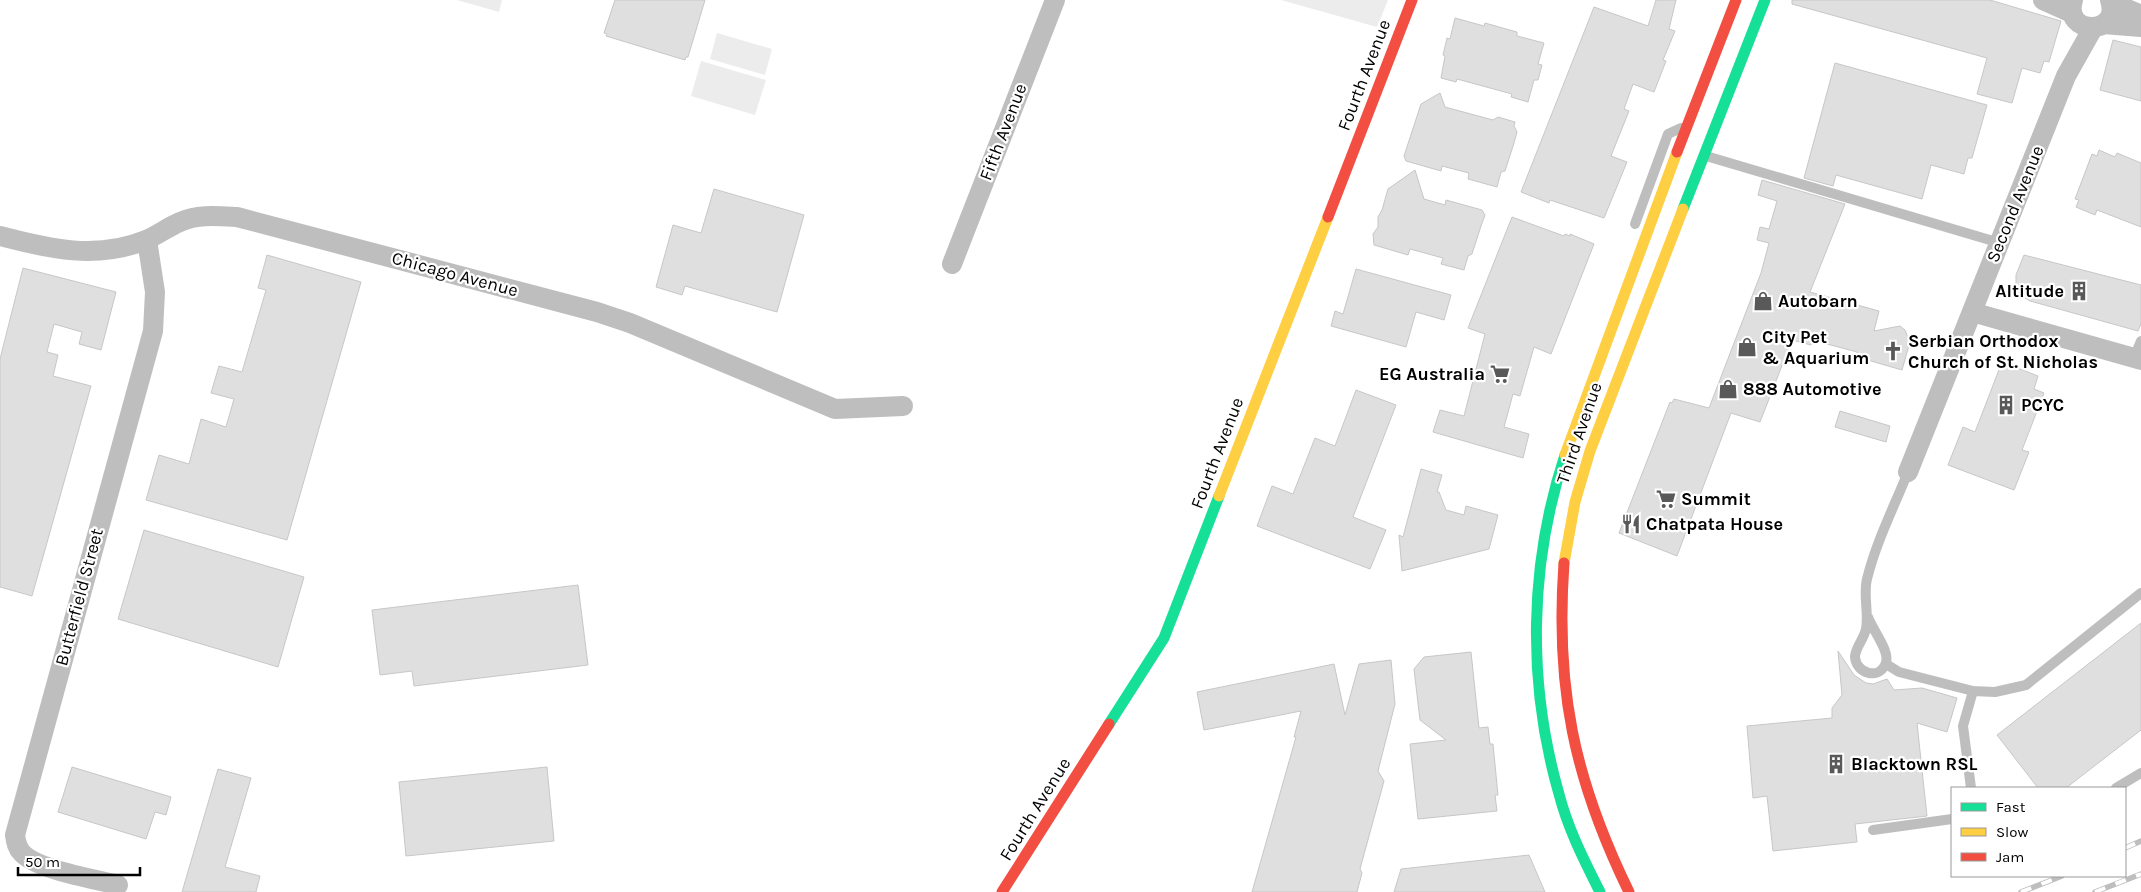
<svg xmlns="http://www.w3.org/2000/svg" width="2141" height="892" font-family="Karla,sans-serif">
	<rect width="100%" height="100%" fill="#fff"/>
	<g fill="#ececec">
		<polygon points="457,0 502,0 499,12"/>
		<polygon points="1281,0 1388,0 1377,27"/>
		<polygon points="717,33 772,49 765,75 710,59"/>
		<polygon points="701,61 766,80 755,115 691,96"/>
	</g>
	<g fill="#dfdfdf" stroke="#c7c7c7">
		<polygon points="615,0 705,0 688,57 686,57 685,60 606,36 607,34 604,33"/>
		<polygon points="1656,0 1676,0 1669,29 1675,31 1663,60 1666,61 1654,92 1633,84 1624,109 1629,111 1611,156 1627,162 1604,218 1550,200 1549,203 1521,192 1594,7 1648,26"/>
		<polygon points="1792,0 1990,0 2061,21 2049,62 2044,61 2040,73 2022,68 2012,103 1977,94 1987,58 1792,4"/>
		<polygon points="1455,18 1484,26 1485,23 1499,27 1517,32 1517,36 1544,43 1538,64 1542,65 1538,80 1534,80 1528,102 1511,97 1512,94 1457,79 1456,82 1441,78 1445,56 1443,55 1447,38 1450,39"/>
		<polygon points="2113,40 2141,47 2141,101 2100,90"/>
		<polygon points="1835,63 1987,105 1972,158 1968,158 1964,174 1931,165 1922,199 1836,175 1833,186 1804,178"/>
		<polygon points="1440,93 1445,107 1493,120 1498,117 1515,122 1514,126 1517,132 1514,143 1505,171 1501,172 1497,187 1468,179 1469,173 1442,166 1441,171 1406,161 1404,156 1421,104"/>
		<polygon points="2099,150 2115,157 2117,153 2141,163 2141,227 2097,210 2095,215 2076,207 2079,200 2075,199 2092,154 2097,156"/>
		<polygon points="1415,170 1424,199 1445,205 1446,200 1482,210 1485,215 1481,226 1472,254 1468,256 1464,270 1441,264 1443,258 1410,249 1408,255 1374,245 1373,234 1378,227 1378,217 1382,210 1388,189"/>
		<polygon points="1762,180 1845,204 1810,292 1879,311 1874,331 1900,326 1905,330 1910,342 1902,370 1857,357 1857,352 1812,340 1811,345 1792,340 1760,422 1731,413 1677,556 1619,533 1670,402 1672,403 1674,399 1709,408 1761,273 1769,243 1757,240 1760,227 1769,229 1777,201 1758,195"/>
		<polygon points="714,189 804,215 777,312 685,286 682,295 656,287 673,225 701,233"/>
		<polygon points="1512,217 1564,236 1565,234 1570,236 1570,234 1594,244 1551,354 1534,347 1520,396 1513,394 1504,427 1529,434 1523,458 1433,432 1440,410 1464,416 1485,334 1468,328"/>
		<polygon points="267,255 361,282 287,540 146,500 159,455 189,464 201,419 226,427 234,399 211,393 219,366 242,372 266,290 258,288"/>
		<polygon points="2024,255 2141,285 2141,324 2138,331 2030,301 2020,295 2016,286 2016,275"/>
		<polygon points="23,268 116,292 101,350 79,344 82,332 54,324 47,352 58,355 53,376 91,386 32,596 0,587 0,359"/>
		<polygon points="1356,269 1451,295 1444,320 1416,312 1406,347 1331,326 1335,311 1343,314"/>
		<polygon points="2002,362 2038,376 2034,389 2044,393 2022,450 2029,452 2014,490 1948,465 1963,427 1975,432"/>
		<polygon points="1356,390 1396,405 1353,517 1386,530 1370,569 1257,526 1272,486 1293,494 1315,438 1335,446"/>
		<polygon points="1840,411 1890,426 1886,442 1835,427"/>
		<polygon points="1421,469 1442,475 1437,492 1439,492 1446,510 1464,515 1466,506 1498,515 1489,549 1402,571 1399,535 1403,537"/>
		<polygon points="144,530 304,577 278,667 118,619"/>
		<polygon points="578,585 588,665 414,686 412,671 380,675 372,610"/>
		<polygon points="2141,623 2141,730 2066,788 2038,788 1997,735"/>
		<polygon points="1838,651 1854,675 1866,683 1873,684 1887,679 1894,690 1922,688 1957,698 1947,732 1917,723 1927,816 1855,824 1857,842 1773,851 1767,796 1753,798 1747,726 1832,718 1832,708 1842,695"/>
		<polygon points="1471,652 1479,728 1488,727 1490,744 1493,744 1498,795 1495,795 1497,811 1418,819 1410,744 1446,740 1420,720 1414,669 1424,657"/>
		<polygon points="1391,660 1395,704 1378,771 1384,781 1360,869 1362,873 1357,892 1252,892 1296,737 1294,737 1301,711 1204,730 1197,692 1334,664 1345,715 1359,664"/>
		<polygon points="72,767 171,797 166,815 155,812 146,839 58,812"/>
		<polygon points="547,767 554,841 406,856 399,782"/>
		<polygon points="218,769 251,778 225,867 260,876 256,892 182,892"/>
		<polygon points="1529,855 1545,892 1394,892 1401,869"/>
	</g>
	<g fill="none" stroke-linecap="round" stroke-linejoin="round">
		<g stroke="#bebebe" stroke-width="10">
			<polyline points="1706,156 2000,243"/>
			<polyline points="1635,224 1668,134 1681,128"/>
			<polyline points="2134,358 2141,341"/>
			<path d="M1868,617C1873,631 1892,653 1885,665C1878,680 1856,673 1855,657C1855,648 1864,639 1866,629C1869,613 1863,595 1867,579C1876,542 1894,507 1908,472"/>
			<polyline points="1886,664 1899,672 1973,691 1995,692 2026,685 2141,593"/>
			<polyline points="1971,788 1963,726 1973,691"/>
			<polyline points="2116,788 2141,773"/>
			<polyline points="1873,830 1952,819"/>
		</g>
		<g stroke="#bebebe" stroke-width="20">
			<polyline points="2043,0 2072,13"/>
			<path d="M2073,0C2062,36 2122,36 2110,0"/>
			<polyline points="2111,2 2141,15"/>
			<polyline points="2103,24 2141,27"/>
			<path d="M0,236C49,249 97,260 146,240C158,235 168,227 180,222C197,214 218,216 237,217L597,312L630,323L835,409L903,406"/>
			<polyline points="952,264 1055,0"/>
			<polyline points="1972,312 2141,360"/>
			<polyline points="1908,472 2066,76 2093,28"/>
			<path d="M118,885C95,879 38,870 22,853C17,848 16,842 15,835L153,331L155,292L147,240"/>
		</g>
		<g stroke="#16e098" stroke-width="11">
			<polyline points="1683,209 1765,0"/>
			<path d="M1565,455C1529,564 1527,683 1559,794C1568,829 1584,860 1600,892"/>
			<polyline points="1109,724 1164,638 1219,496"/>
		</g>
		<g stroke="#ffcf43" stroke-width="11">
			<polyline points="1565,455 1677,152"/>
			<polyline points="1219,496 1328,217"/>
			<polyline points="1564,563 1575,502 1590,451 1683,209"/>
		</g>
		<g stroke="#f24e42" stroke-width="11">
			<polyline points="1677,152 1736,0"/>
			<polyline points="1328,217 1412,0"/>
			<path d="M1564,563C1555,688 1574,779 1629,892"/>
			<polyline points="1002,892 1109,724"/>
		</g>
		<defs>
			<g id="rail">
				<polyline points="2125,848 2141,841"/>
				<polyline points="2021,892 2062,876"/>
				<polyline points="2095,892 2141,874"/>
			</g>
		</defs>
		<use href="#rail" stroke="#bebebe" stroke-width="5.5"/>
		<use href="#rail" stroke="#fff" stroke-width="4" stroke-dasharray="11" stroke-linecap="butt"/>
	</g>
	<defs>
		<symbol id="building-bare" viewBox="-9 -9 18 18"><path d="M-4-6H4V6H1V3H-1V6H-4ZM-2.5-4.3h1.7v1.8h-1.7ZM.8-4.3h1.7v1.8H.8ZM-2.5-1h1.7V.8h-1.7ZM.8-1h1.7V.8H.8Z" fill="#595959" stroke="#fff" stroke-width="2.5" paint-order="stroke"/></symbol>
		<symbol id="shop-bare" viewBox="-9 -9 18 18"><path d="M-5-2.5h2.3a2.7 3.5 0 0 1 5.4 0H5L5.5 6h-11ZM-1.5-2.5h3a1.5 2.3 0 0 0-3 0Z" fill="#595959" stroke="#fff" stroke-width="2.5" paint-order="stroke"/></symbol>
		<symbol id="church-bare" viewBox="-9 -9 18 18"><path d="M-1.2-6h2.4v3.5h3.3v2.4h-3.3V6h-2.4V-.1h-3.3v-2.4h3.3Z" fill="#595959" stroke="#fff" stroke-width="2.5" paint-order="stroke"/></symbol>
		<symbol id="supermarket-bare" viewBox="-9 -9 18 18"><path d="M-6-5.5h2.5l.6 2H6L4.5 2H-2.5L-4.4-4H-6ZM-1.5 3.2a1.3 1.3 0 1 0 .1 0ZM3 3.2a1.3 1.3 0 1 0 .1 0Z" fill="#595959" stroke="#fff" stroke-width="2.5" paint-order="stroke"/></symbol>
		<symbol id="restaurant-bare" viewBox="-9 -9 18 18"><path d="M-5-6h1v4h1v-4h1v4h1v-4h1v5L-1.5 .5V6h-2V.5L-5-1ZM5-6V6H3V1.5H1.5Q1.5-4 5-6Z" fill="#595959" stroke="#fff" stroke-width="2.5" paint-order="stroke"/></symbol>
	</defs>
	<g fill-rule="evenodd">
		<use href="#building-bare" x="2065" y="277" width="28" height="28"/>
		<use href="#shop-bare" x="1749" y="287" width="28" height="28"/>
		<use href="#shop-bare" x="1733" y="333" width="28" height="28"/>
		<use href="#church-bare" x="1879" y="337" width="28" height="28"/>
		<use href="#supermarket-bare" x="1486" y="360" width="28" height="28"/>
		<use href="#shop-bare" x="1714" y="375" width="28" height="28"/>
		<use href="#building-bare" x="1992" y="391" width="28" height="28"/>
		<use href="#supermarket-bare" x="1652" y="485" width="28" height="28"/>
		<use href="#restaurant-bare" x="1617" y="510" width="28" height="28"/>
		<use href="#building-bare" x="1822" y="750" width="28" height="28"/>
	</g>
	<g text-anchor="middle" stroke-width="4.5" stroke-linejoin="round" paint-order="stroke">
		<g font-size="18" fill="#000" stroke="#fff">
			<text transform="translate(1364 75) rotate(-69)" y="6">Fourth Avenue</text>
			<text transform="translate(1003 132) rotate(-69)" y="6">Fifth Avenue</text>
			<text transform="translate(2015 204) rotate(-68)" y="6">Second Avenue</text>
			<text transform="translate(455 274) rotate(15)" y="6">Chicago Avenue</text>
			<text transform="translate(1579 433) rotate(-71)" y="6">Third Avenue</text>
			<text transform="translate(1217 453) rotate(-69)" y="6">Fourth Avenue</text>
			<text transform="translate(79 597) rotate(-75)" y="6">Butterfield Street</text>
			<text transform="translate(1035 809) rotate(-58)" y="6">Fourth Avenue</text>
		</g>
		<g font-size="18" font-weight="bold" fill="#000" stroke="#fff" text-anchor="start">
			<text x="2064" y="297" text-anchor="end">Altitude</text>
			<text x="1778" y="307">Autobarn</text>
			<text x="1762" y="343">City Pet<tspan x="1762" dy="21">&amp; Aquarium</tspan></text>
			<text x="1908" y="347">Serbian Orthodox<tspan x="1908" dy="21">Church of St. Nicholas</tspan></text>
			<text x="1485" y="380" text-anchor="end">EG Australia</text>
			<text x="1743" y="395">888 Automotive</text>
			<text x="2021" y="411">PCYC</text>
			<text x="1681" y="505">Summit</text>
			<text x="1646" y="530">Chatpata House</text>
			<text x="1851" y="770">Blacktown RSL</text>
		</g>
	</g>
	<rect x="1951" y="787" width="175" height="90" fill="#ffffff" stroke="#999999"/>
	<rect x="1961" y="803" width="25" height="8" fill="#16e098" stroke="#999999"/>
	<text x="1996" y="812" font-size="15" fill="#000000">Fast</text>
	<rect x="1961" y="828" width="25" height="8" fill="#ffcf43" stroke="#999999"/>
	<text x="1996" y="837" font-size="15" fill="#000000">Slow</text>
	<rect x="1961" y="853" width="25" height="8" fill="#f24e42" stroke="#999999"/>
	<text x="1996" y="862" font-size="15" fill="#000000">Jam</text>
	<path d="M18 867v8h122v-8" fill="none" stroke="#000000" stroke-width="2.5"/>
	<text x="25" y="867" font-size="15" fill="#000000" stroke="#ffffff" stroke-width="4" paint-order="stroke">50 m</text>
</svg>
